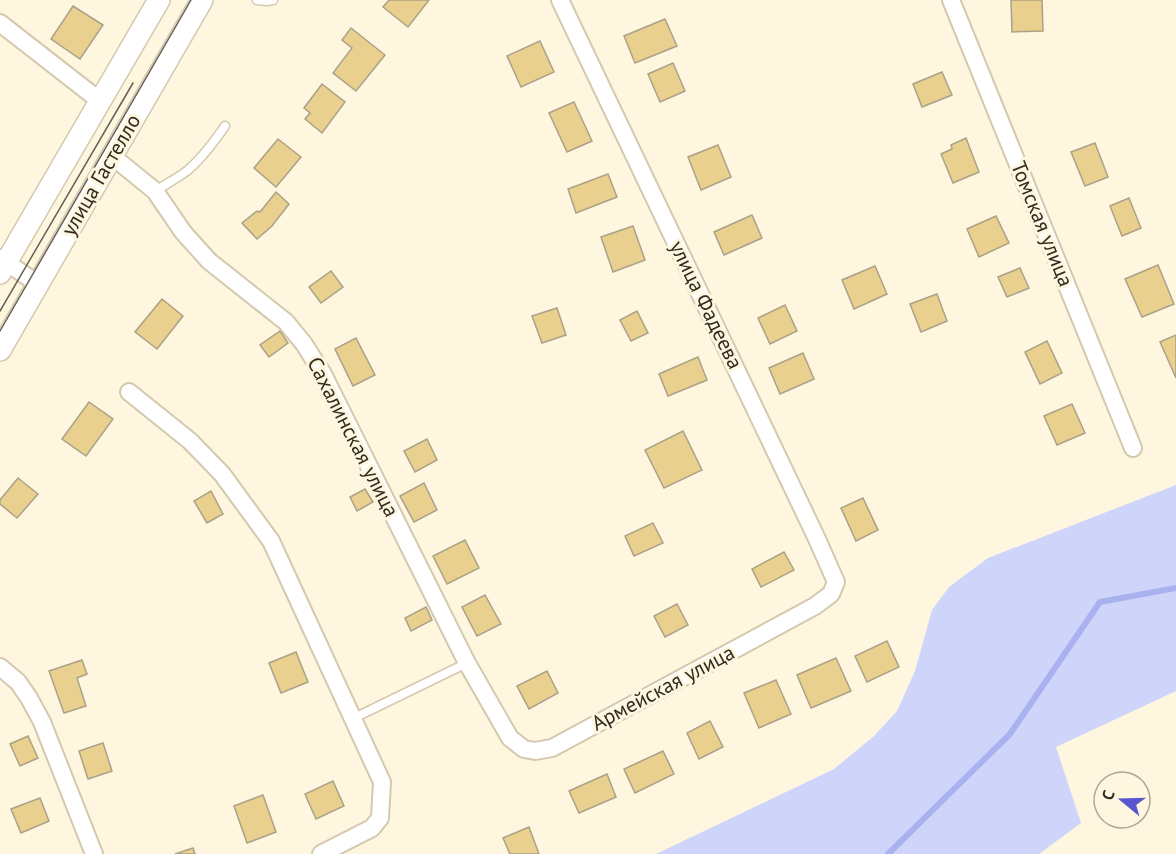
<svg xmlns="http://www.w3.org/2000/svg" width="1176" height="854" font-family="'PT Sans',sans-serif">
	<rect width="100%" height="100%" fill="#fef6df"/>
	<polygon fill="#cfd5fa" points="1176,485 1176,691 1056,747 1081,823 1039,854 656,854 834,769 874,736 897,711 915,671 932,610 949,587 988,558"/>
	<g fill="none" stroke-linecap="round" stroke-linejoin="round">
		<polyline stroke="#a9b1ee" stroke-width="6" points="888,854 1010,734 1100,602 1176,588"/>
	</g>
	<g fill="#e9d08f" stroke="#aba187" stroke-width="1.5">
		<polygon points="389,0 429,0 408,27 383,7"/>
		<polygon points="1011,0 1042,0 1043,31 1012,32"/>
		<polygon points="73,6 103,25 80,59 51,39"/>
		<polygon points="665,19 677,46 635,63 624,36"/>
		<polygon points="351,28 385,55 356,91 333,73 352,48 342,40"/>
		<polygon points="540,41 554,72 521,87 507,56"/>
		<polygon points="673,63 685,91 660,102 648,74"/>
		<polygon points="942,72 952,95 922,107 913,84"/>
		<polygon points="322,84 345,102 322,133 305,119 310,113 304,108"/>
		<polygon points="574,102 592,141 567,152 549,113"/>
		<polygon points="966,138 979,172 953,183 941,154 952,149 951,145"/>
		<polygon points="278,139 301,157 276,187 254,168"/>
		<polygon points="1095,143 1108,177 1085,186 1071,152"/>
		<polygon points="718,145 731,177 701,190 688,157"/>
		<polygon points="608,174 617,197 576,213 568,189"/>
		<polygon points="276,192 289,204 272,226 257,239 242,223 257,211 260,212"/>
		<polygon points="1129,198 1141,228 1122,236 1110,206"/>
		<polygon points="752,215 762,238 724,255 714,232"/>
		<polygon points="996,216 1009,243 979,257 967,229"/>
		<polygon points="633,226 645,260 613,272 601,237"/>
		<polygon points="1158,265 1174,304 1142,317 1125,279"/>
		<polygon points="875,266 887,294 854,309 842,280"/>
		<polygon points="1020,268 1029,288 1007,297 998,277"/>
		<polygon points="331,271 343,287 321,303 309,287"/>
		<polygon points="937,294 947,321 921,332 910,304"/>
		<polygon points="162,299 183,316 157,349 135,332"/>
		<polygon points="785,305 797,331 770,344 758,318"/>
		<polygon points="557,308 566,335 542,343 532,316"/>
		<polygon points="637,311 648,333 631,341 620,320"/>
		<polygon points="280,331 288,343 269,357 260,345"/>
		<polygon points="1176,335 1176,378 1160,342"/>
		<polygon points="356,338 375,375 353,386 335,349"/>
		<polygon points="1047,341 1062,373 1040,384 1025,352"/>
		<polygon points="803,353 814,379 780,394 769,368"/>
		<polygon points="698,357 707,380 668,396 659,374"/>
		<polygon points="89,402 113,419 86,456 62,439"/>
		<polygon points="1072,404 1085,433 1057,445 1044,416"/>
		<polygon points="683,431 702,470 664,488 645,450"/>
		<polygon points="427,439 437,460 415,472 404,451"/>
		<polygon points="18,478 38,494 17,518 0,504 0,500"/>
		<polygon points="424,483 437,510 414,522 400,496"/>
		<polygon points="365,489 373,502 357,511 350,497"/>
		<polygon points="211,491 223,514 207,523 194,501"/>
		<polygon points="863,498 878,530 856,541 841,508"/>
		<polygon points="653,523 663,543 634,556 625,536"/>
		<polygon points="465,540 479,568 447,584 433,556"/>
		<polygon points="784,552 794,570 761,587 752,569"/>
		<polygon points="485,595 501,624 477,636 462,607"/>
		<polygon points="677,604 688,625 665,637 654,616"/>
		<polygon points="426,607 432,620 411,631 405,618"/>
		<polygon points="887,641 899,667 867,682 855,656"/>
		<polygon points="296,652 308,682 281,693 269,663"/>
		<polygon points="836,658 851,691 811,708 797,675"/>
		<polygon points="82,660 87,674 77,678 86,706 64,713 49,671"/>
		<polygon points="547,671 558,693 529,709 517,686"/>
		<polygon points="776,680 791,714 759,728 744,693"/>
		<polygon points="710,721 723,747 699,759 687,733"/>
		<polygon points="28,736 38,758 20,766 10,744"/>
		<polygon points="103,743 112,771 88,779 79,751"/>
		<polygon points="663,751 674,774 635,793 624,769"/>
		<polygon points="607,774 616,797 579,813 569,791"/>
		<polygon points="333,781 344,806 316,819 305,794"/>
		<polygon points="263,795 276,832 247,843 234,806"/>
		<polygon points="40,798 49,821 21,833 11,809"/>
		<polygon points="529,827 539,854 510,854 503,838"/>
		<polygon points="193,848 195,854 175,854"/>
	</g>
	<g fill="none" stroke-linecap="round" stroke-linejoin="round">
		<defs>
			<g id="service">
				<polyline points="257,0 267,1 273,0"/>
				<path d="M155,191C166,184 178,178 188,170C203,157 214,142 225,126"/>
				<polyline points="352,719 467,663"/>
			</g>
			<g id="minor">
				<polyline points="951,0 1133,448"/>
				<polyline points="0,23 100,101"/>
				<polyline points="112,156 155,191 183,232 209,261 286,322 304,344 323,374 467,663 510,738 524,749 535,751 552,748 815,606 831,594 836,582 817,539 560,0"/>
				<polyline points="0,258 38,284"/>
				<polyline points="129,392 190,441 222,474 271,541 382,782 380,818 372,828 321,854"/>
				<polyline points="0,667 18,682 29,698 42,722 94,854"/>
			</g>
			<g id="tertiary">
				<polyline points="0,273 159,0"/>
				<polyline points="0,350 202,0"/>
			</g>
		</defs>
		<use href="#service" stroke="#d4c9ae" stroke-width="11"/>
		<use href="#minor" stroke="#d4c9ae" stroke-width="20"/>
		<use href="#tertiary" stroke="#d4c9ae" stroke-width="24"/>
		<use href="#service" stroke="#fff" stroke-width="8"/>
		<use href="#minor" stroke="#fff" stroke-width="16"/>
		<use href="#tertiary" stroke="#fff" stroke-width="21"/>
		<g stroke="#666153" stroke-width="1.5">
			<polyline points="0,311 133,83"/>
			<polyline points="0,331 191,0"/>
		</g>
	</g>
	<g text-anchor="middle" stroke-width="6" stroke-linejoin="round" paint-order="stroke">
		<g font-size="21" fill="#302c21" stroke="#fef6df">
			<text transform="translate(101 175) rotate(-60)" y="7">улица Гастелло</text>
			<text transform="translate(1042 224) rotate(68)" y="7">Томская улица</text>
			<text transform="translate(706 305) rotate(64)" y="7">улица Фадеева</text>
			<text transform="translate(353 437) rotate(63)" y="7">Сахалинская улица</text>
			<text transform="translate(663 688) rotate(-28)" y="7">Армейская улица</text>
		</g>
	</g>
	<g transform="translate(1122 800) rotate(289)"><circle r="28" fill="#fef6df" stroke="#aca593" stroke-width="1.5"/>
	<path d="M0-4.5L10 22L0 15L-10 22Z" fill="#5857cf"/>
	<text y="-9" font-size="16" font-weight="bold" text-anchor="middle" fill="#302c21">С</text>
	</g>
</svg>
